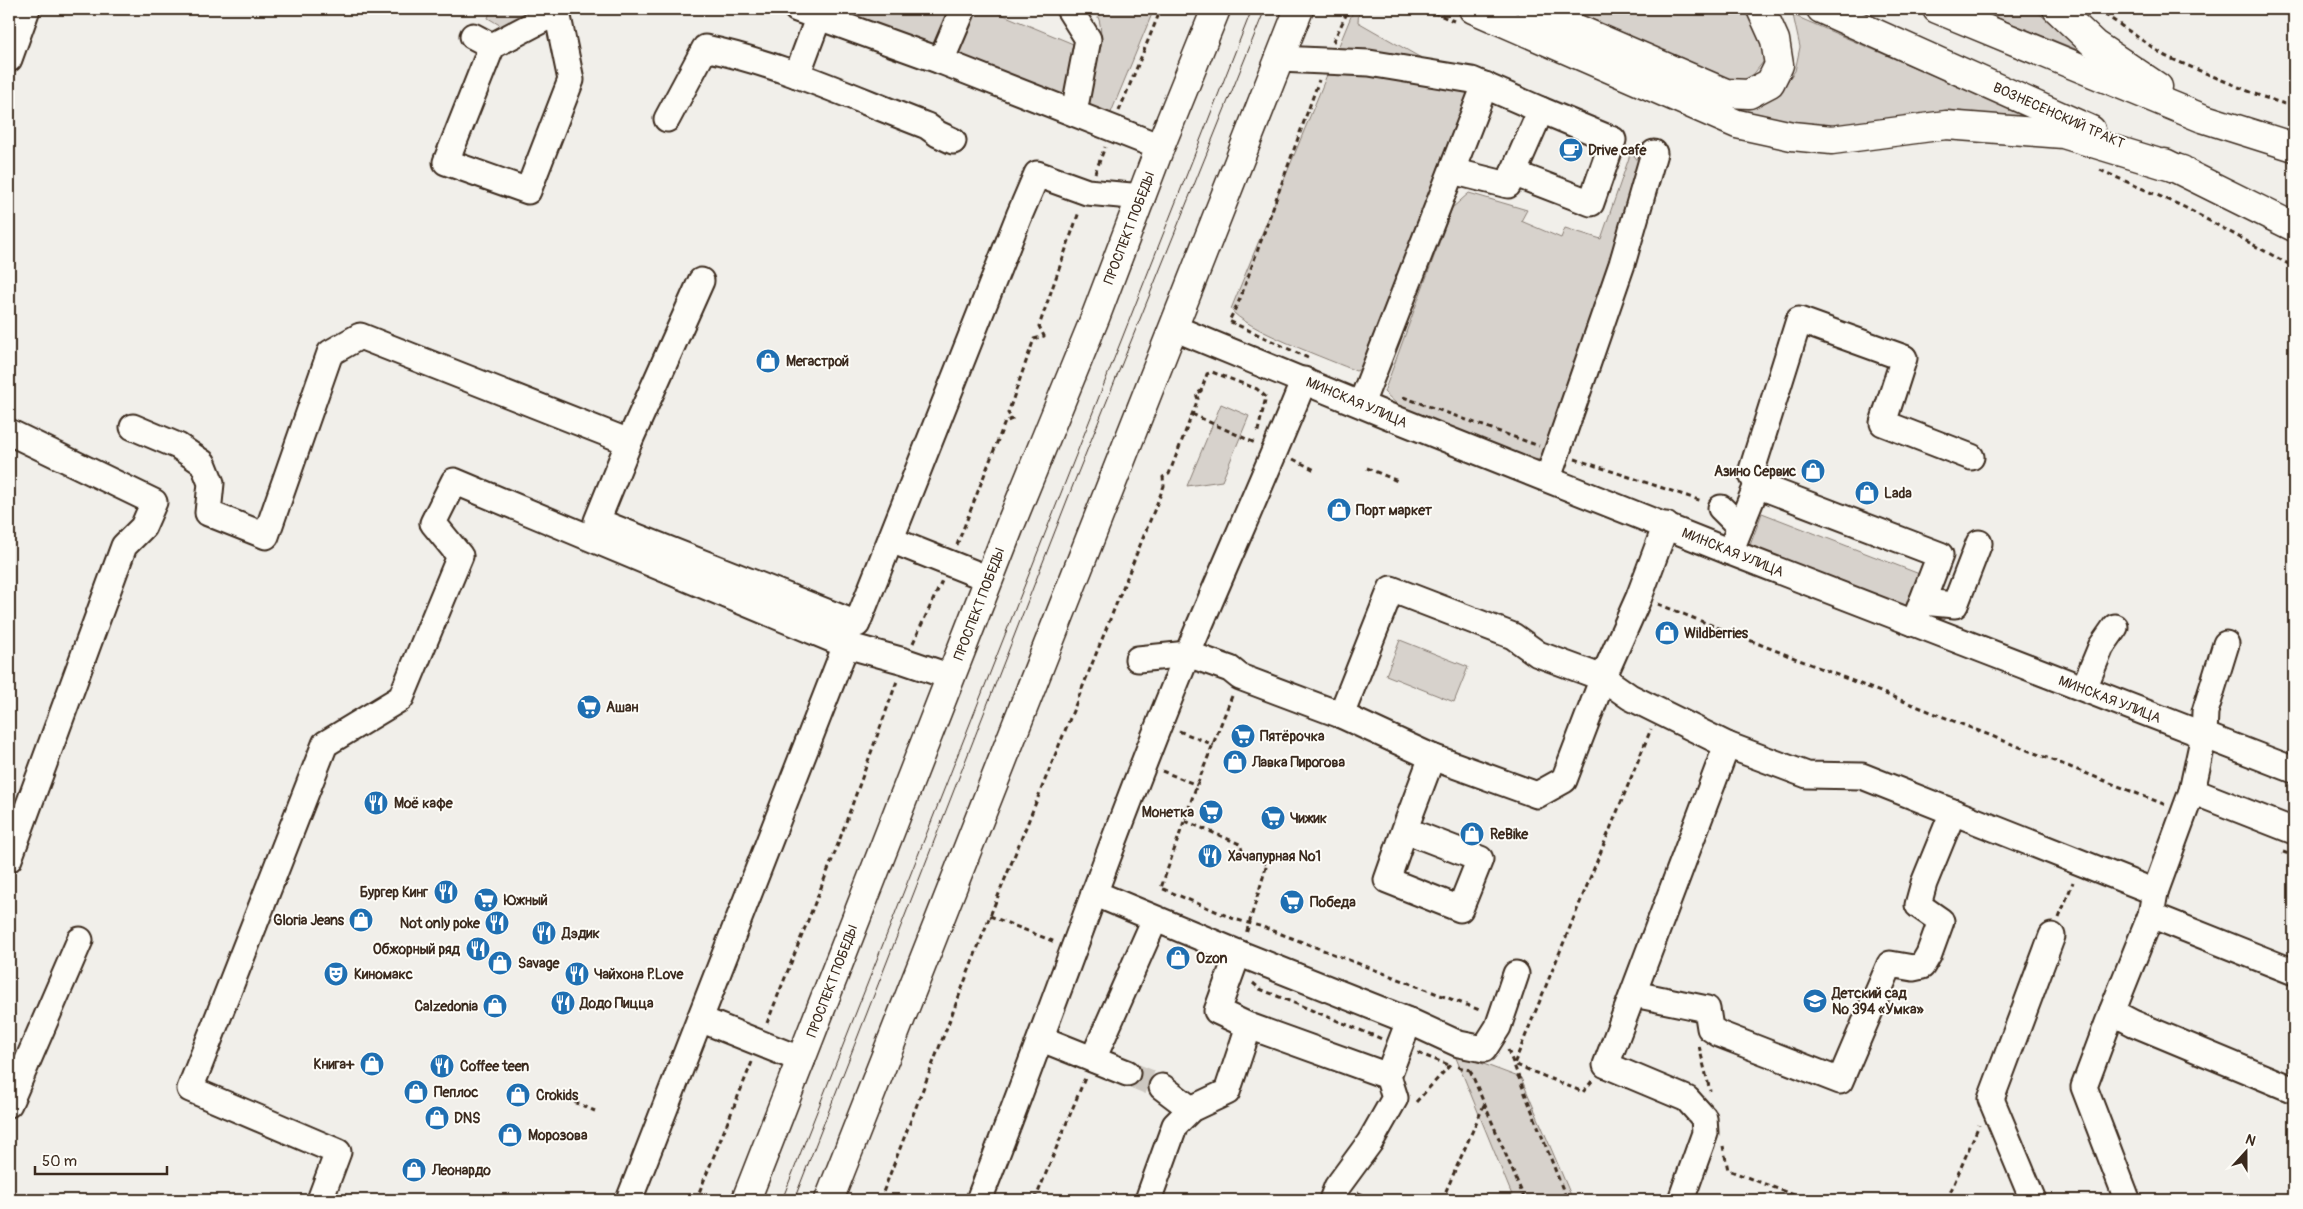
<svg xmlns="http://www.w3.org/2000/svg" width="2303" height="1209" font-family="Pangolin,sans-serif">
	<rect width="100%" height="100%" fill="#f1efea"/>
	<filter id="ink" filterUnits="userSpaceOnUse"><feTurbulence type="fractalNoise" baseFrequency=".02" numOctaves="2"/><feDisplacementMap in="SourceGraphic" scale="10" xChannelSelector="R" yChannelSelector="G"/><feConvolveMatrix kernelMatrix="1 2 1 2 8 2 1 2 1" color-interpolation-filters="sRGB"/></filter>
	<g filter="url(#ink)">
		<g fill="#d7d2cc" stroke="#897e75">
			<polygon points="491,9 536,9 534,15 508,30 488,18"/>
			<polygon points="825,9 949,9 936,44 927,47"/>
			<polygon points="972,9 989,9 1078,46 1064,99 964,62 957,52"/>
			<path d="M1092,9H1154L1110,115L1092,109L1088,103C1092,81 1112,23 1092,9Z"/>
			<path d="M1354,9H1359L1358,22L1465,83L1471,92L1365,367L1356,371C1333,361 1241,328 1231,309Z"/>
			<polygon points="1550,9 1752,9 1767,57 1749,80 1729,85"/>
			<polygon points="1976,9 2034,9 2083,52"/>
			<polygon points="1793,15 2032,118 1966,113 1912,122 1847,127 1806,125 1765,120 1734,109 1757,106 1779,92 1795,71 1800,47"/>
			<polygon points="1631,152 1644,168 1545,460 1530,459 1401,408 1384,392 1452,208 1469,193 1527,210 1521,221 1561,238 1565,228 1601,239"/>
			<polygon points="1221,404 1249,416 1222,481 1187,486"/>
			<polygon points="1762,513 1922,575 1909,610 1749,548"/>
			<polygon points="1400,640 1468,667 1454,702 1386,675"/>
			<polygon points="1454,1053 1521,1078 1573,1200 1514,1200"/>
		</g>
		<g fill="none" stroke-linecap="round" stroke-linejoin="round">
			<polyline stroke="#cdc8c1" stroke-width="25" stroke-dasharray="25 12" stroke-linecap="butt" points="1127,1073 1162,1087"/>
			<defs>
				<g id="minor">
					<polyline points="797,9 941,61 1160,147"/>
					<polyline points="1069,9 1088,39 1074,112"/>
					<polyline points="473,36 492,46 557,12 557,9"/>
					<polyline points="492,46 446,162 528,191 571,80 557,12"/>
					<polyline points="9,59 27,9"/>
					<polyline points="1279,59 1369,63 1472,80 1541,110 1508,185 1452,171"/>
					<polyline points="941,61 963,9"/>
					<polyline points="797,75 819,16"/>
					<path d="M667,119L705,48C782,64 853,98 927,126L938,134L953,141"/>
					<polyline points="1513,173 1591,203 1613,140 1541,110"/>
					<polyline points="1174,328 1386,415 1730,552 2294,770"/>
					<polyline points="1361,404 1485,85"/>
					<polyline points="133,427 178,446 203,463 211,483 208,513 266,536 330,353 360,336 629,442 597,521 857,624 1019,216 1037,174 1087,192 1142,197"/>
					<polyline points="9,432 154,502 143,527 124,546 9,859"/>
					<polyline points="629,442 701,281"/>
					<polyline points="1548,478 1622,264 1654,153"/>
					<polyline points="1757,485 1751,473 1799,320 1904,358 1883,423 1971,457"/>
					<polyline points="1721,508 1740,527"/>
					<polyline points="891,540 989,579"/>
					<polyline points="1730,552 1757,485 1940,555 1914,623"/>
					<polyline points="1922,602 1955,605 1979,543"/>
					<polyline points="1138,659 1188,654 1230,669 1240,677 1341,715 1432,757 1537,795 1564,780 1603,678 1639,597 1666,525"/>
					<polyline points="2084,688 2101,647 2115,627"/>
					<polyline points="1341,715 1391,589 1513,636 1538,654 1603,678 1630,697 1727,745 1807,775 1862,776 2155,892 2192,791 2204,735 2205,712 2226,644"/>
					<polyline points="2192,791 2294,831"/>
					<path d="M1405,830L1480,859L1460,909L1387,880C1401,839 1416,798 1432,757"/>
					<polyline points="2155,892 2151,915 2112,1012 2133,1023 2294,1090"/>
					<polyline points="1094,893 1238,953 1217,1011 1249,1026 1227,1092 1191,1109 1175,1125 1148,1200"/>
					<polyline points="2151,915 2294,972"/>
					<polyline points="1238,953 1409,1021 1459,1044 1484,1049 1498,1027 1516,974"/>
					<polyline points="1634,994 1707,1009 1710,1028 1719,1034 1840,1081 1890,964 1913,968 1922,966 1929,954 1941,921 1918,905 1924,883 1953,812"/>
					<polyline points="2112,1012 2084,1087 2127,1199 2123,1200"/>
					<polyline points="700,1019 802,1060"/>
					<polyline points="1249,1026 1388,1076 1409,1021"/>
					<polyline points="1042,1039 1127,1073"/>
					<polyline points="1093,1059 1155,919"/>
					<polyline points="1162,1087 1191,1109"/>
					<polyline points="9,1104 80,940"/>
					<polyline points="320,1200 338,1152 190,1089 325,744 401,698 460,556 433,523 454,481 846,645 904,661 951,677"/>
					<polyline points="629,1200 846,645"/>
					<path d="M979,1200C1050,1018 1113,834 1188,653C1226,562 1267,472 1304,380"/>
					<polyline points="1332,1200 1337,1187 1370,1142 1395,1098 1388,1076"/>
					<polyline points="1681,1200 1705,1133 1704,1118 1687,1099 1606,1065 1727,745"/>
					<polyline points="2033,1200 1991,1099 2052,936"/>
				</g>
				<g id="major">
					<polyline points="1473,9 1737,124 1792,136 1832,140 1946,125 2063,134 2182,170"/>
					<polyline points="1531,9 1726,93 1749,94 1770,83 1779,65 1775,40 1761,9"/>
					<polyline points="1821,9 2091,130"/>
					<polyline points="1937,9 2202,118 2294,147"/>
					<polyline points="2057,9 2094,44 2158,87"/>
					<polyline points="2165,163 2294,227"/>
					<polyline points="746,1200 1009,528 1095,318 1160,147 1216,9"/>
					<polyline points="829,1200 1299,9"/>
				</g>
			</defs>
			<use href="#minor" stroke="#3b2a1e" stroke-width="29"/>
			<use href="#major" stroke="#3b2a1e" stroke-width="31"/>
			<g stroke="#3b2a1e" stroke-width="3" stroke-dasharray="5 4" stroke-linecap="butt">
				<polyline points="1425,9 1454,21"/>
				<polyline points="2097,9 2165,56 2260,96 2294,107"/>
				<polyline points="1333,42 1349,9"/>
				<polyline points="1119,111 1161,9"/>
				<polyline points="2100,170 2184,207 2294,267"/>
				<polyline points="1095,173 1105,147"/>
				<polyline points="1308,358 1229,321 1240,299 1319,80"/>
				<polyline points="1403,397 1539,446"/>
				<polyline points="1192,414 1255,443"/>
				<polyline points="1293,459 1317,471"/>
				<polyline points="1575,459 1702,501"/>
				<polyline points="1367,468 1400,482"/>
				<polyline points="957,545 1005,422 1012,419 1008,413 1034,339 1044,336 1039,326 1079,212"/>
				<polyline points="1658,604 2166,805"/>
				<polyline points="913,643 942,581"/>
				<polyline points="1232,696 1195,790 1161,888 1234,919 1263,927 1482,1011"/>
				<polyline points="1179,731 1214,745"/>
				<polyline points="1162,771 1197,785"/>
				<polyline points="1185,821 1240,844 1243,854 1267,864 1246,934"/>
				<polyline points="2283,852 2294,856"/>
				<polyline points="990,916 1055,942"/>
				<polyline points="2059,918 2073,882"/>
				<polyline points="1253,983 1260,989 1382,1039"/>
				<polyline points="767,1023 834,855 897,681"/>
				<polyline points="1699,1046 1710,1091"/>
				<polyline points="1508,1050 1567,1200"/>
				<polyline points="1418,1053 1449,1065"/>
				<polyline points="1458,1067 1470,1070"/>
				<polyline points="1470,1070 1525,1200"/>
				<polyline points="1592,1081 1583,1092 1514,1064 1651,729"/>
				<polyline points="558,1095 595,1111"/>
				<polyline points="1416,1102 1452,1063"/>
				<polyline points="1723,1146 1728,1170 1807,1200"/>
				<polyline points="1358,1193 1379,1200"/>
				<polyline points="696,1200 752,1062"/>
				<polyline points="880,1200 990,916 1164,486 1163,477 1169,474 1198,399 1196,394 1201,391 1207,374 1212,372 1257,389 1266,397 1257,435"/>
				<polyline points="1035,1200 1085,1078"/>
				<polyline points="1442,1200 1484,1105"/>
				<polyline points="1947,1200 1979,1125"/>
			</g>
			<use href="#minor" stroke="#fdfcf7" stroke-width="25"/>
			<use href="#major" stroke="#fdfcf7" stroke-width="28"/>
			<g stroke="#3b2a1e" stroke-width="1">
				<polyline points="782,1200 1252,9"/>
				<polyline points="794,1200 1075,480 1265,9"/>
			</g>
		</g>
	</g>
	<defs>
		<symbol id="cafe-disc" viewBox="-11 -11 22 22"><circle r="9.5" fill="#1f6fb2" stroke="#fdfcf7"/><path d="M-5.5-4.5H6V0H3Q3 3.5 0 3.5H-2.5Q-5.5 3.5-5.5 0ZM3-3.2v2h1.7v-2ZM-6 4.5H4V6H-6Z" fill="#fff"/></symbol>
		<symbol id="shop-disc" viewBox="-11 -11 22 22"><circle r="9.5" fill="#1f6fb2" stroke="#fdfcf7"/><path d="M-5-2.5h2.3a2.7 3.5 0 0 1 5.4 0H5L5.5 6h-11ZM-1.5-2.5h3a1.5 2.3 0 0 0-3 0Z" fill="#fff"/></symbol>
		<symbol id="supermarket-disc" viewBox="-11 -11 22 22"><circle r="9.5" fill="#1f6fb2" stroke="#fdfcf7"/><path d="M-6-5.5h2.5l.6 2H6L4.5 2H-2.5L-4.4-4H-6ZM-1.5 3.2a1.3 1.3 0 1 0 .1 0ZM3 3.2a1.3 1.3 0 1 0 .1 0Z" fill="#fff"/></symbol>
		<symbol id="restaurant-disc" viewBox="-11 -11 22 22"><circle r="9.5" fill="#1f6fb2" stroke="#fdfcf7"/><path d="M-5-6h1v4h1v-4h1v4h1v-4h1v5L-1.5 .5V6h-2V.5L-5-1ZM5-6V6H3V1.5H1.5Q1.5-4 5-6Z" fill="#fff"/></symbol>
		<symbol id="theatre-disc" viewBox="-11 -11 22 22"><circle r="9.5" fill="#1f6fb2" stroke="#fdfcf7"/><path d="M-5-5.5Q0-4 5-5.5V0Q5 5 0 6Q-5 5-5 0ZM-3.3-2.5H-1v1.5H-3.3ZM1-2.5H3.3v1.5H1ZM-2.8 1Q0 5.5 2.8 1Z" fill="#fff"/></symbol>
		<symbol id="school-disc" viewBox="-11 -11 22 22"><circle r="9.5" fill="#1f6fb2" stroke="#fdfcf7"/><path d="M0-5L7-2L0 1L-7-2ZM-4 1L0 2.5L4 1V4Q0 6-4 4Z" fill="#fff"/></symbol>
	</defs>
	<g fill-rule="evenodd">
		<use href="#cafe-disc" x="1557" y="136" width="28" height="28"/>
		<use href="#shop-disc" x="754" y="347" width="28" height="28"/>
		<use href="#shop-disc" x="1799" y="457" width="28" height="28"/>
		<use href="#shop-disc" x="1853" y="479" width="28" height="28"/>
		<use href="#shop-disc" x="1325" y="496" width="28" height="28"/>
		<use href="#shop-disc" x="1653" y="619" width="28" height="28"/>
		<use href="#supermarket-disc" x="575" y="693" width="28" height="28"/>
		<use href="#supermarket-disc" x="1229" y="722" width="28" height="28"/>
		<use href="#shop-disc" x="1221" y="748" width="28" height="28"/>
		<use href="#restaurant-disc" x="362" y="789" width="28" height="28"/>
		<use href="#supermarket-disc" x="1197" y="798" width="28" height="28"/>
		<use href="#supermarket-disc" x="1259" y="804" width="28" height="28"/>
		<use href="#shop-disc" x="1458" y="820" width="28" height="28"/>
		<use href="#restaurant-disc" x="1196" y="842" width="28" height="28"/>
		<use href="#restaurant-disc" x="432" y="878" width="28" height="28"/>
		<use href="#supermarket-disc" x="472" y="886" width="28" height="28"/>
		<use href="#supermarket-disc" x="1278" y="888" width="28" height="28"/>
		<use href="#shop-disc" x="347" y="906" width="28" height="28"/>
		<use href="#restaurant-disc" x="483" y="909" width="28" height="28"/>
		<use href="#restaurant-disc" x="530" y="919" width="28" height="28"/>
		<use href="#restaurant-disc" x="464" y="935" width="28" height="28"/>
		<use href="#shop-disc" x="1164" y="944" width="28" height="28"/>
		<use href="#shop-disc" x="486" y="949" width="28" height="28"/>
		<use href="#theatre-disc" x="322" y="960" width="28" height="28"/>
		<use href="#restaurant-disc" x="563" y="960" width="28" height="28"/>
		<use href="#school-disc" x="1801" y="987" width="28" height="28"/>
		<use href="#restaurant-disc" x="549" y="989" width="28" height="28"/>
		<use href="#shop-disc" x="481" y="992" width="28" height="28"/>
		<use href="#shop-disc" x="358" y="1050" width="28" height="28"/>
		<use href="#restaurant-disc" x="428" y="1052" width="28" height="28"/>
		<use href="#shop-disc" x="402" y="1078" width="28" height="28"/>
		<use href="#shop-disc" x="504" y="1081" width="28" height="28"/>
		<use href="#shop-disc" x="423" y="1104" width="28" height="28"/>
		<use href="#shop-disc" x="496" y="1121" width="28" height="28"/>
		<use href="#shop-disc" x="400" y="1156" width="28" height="28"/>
	</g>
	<g text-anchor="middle" stroke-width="4" stroke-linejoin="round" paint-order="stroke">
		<g font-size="14" fill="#3b2a1e" stroke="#fdfcf7">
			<text transform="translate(2059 115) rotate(24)" y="5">ВОЗНЕСЕНСКИЙ ТРАКТ</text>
			<text transform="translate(1129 228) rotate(-69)" y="5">ПРОСПЕКТ ПОБЕДЫ</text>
			<text transform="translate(1357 402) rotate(23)" y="5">МИНСКАЯ УЛИЦА</text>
			<text transform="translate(1733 552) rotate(22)" y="5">МИНСКАЯ УЛИЦА</text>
			<text transform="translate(979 604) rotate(-69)" y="5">ПРОСПЕКТ ПОБЕДЫ</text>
			<text transform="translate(2110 699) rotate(21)" y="5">МИНСКАЯ УЛИЦА</text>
			<text transform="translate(832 981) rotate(-69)" y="5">ПРОСПЕКТ ПОБЕДЫ</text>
		</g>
		<g font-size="14" font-weight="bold" fill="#3b2a1e" stroke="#fdfcf7" text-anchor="start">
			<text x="1588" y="155">Drive cafe</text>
			<text x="786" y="366">Мегастрой</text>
			<text x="1796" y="476" text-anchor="end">Азино Сервис</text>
			<text x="1884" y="498">Lada</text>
			<text x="1356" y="515">Порт маркет</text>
			<text x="1684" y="638">Wildberries</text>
			<text x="606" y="712">Ашан</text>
			<text x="1260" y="741">Пятёрочка</text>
			<text x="1252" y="767">Лавка Пирогова</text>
			<text x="394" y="808">Моё кафе</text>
			<text x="1194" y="817" text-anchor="end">Монетка</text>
			<text x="1290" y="823">Чижик</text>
			<text x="1490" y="839">ReBike</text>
			<text x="1228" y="861">Хачапурная №1</text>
			<text x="428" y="897" text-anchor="end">Бургер Кинг</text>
			<text x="504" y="905">Южный</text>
			<text x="1310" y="907">Победа</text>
			<text x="344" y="925" text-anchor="end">Gloria Jeans</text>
			<text x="480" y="928" text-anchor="end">Not only poke</text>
			<text x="562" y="938">Дэдик</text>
			<text x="460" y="954" text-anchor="end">Обжорный ряд</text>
			<text x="1196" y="963">Ozon</text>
			<text x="518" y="968">Savage</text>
			<text x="354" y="979">Киномакс</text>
			<text x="594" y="979">Чайхона P.Love</text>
			<text x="1832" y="998">Детский сад<tspan x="1832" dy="16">№ 394 «Умка»</tspan></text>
			<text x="580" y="1008">Додо Пицца</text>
			<text x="478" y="1011" text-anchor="end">Calzedonia</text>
			<text x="354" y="1069" text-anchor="end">Книга+</text>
			<text x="460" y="1071">Coffee teen</text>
			<text x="434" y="1097">Пеплос</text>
			<text x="536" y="1100">Crokids</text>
			<text x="454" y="1123">DNS</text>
			<text x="528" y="1140">Морозова</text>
			<text x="432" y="1175">Леонардо</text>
		</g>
	</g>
	<rect width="2303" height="1209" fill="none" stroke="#fdfcf7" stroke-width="30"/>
	<rect x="15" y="15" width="2273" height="1179" fill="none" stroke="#3b2a1e" stroke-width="2" filter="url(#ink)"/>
	<g transform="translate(2246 1152) rotate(21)" stroke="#fdfcf7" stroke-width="4" paint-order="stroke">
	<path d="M0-4L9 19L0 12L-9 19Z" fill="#3b2a1e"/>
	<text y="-8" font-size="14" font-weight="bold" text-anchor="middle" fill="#3b2a1e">N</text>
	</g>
	<path d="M35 1166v8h132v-8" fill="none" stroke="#3b2a1e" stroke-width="2.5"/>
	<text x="42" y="1166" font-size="15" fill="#3b2a1e" stroke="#fdfcf7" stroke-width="4" paint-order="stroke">50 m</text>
</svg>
